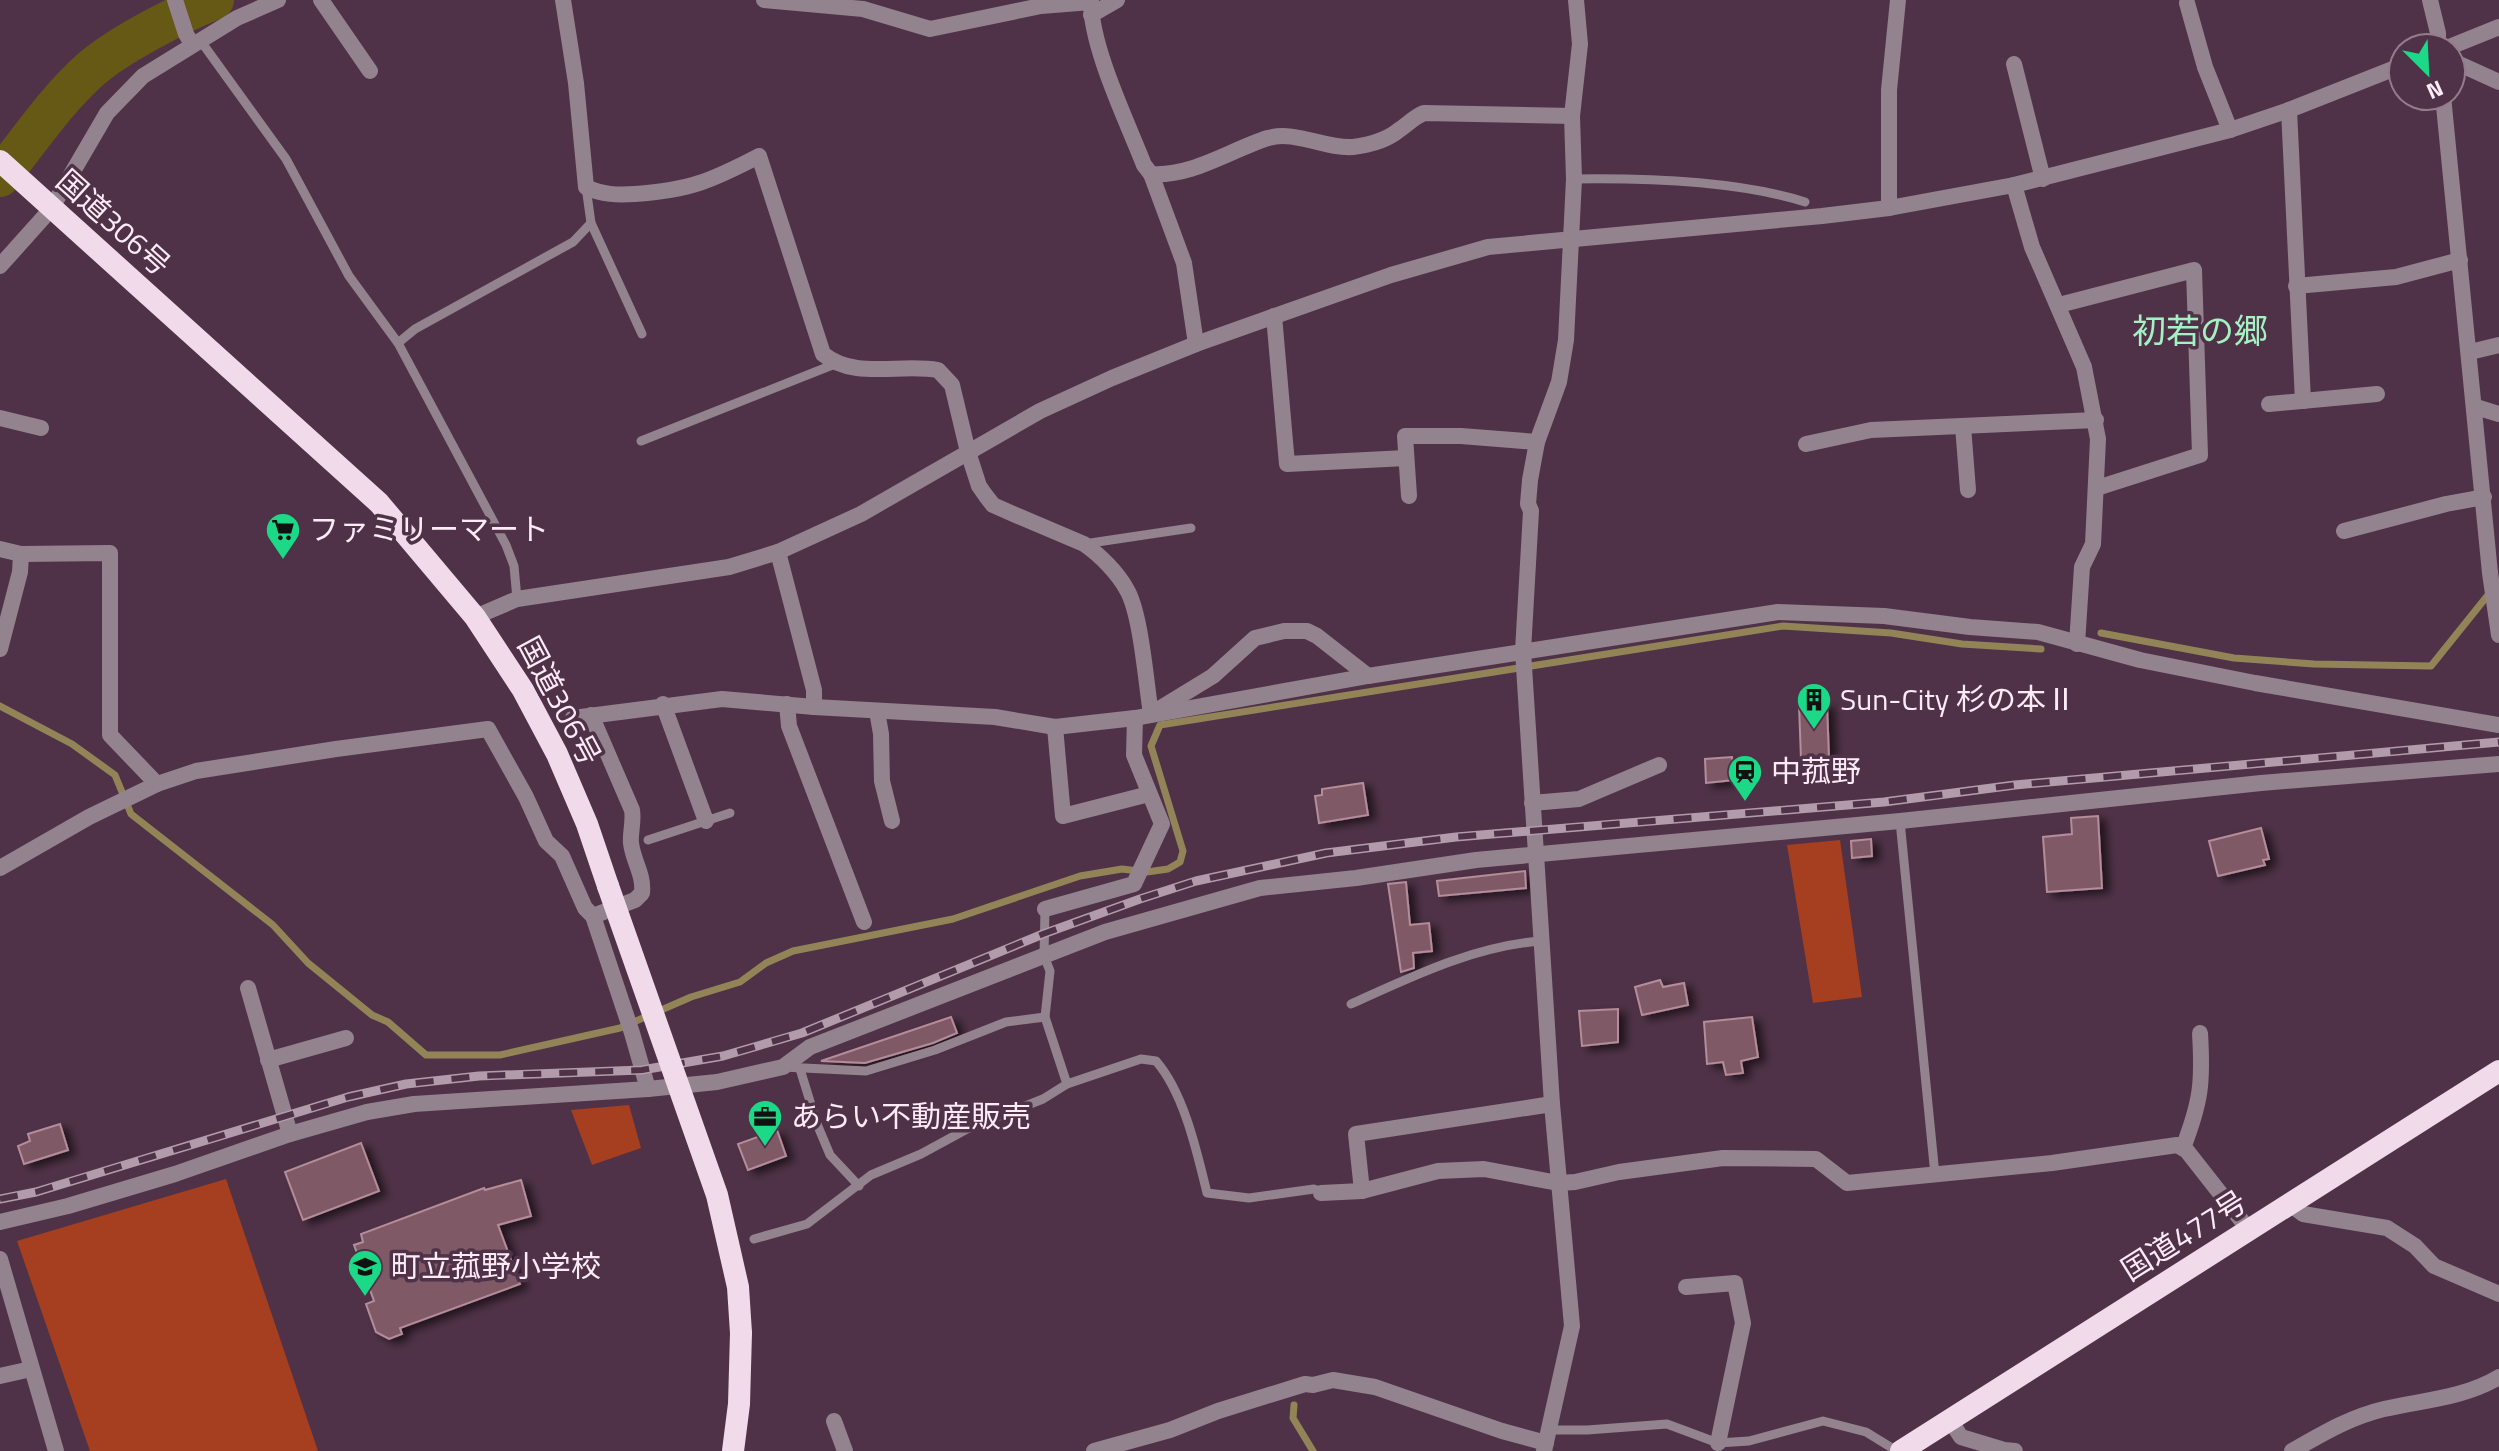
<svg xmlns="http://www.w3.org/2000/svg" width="2499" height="1451" font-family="'Titillium Web','Noto Sans JP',sans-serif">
	<defs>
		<filter id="shadow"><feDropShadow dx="7" dy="4" stdDeviation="4" flood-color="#0009"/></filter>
	</defs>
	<rect width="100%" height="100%" fill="#4f3247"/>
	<g fill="#a53f1f">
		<polygon points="1840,840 1862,997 1813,1003 1787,845"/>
		<polygon points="629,1105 641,1148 592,1165 571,1110"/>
		<polygon points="226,1179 318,1451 90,1451 17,1241"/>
	</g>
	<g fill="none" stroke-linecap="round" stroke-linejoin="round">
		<g stroke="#938458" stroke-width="7">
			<polyline points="2101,633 2234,658 2314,664 2431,666 2492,590"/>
			<polyline points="0,706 72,744 115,775 131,814 273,925 308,963 372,1015 388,1022 426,1055 500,1055 620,1028 691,997 740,982 766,963 793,951 953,919 1080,876 1122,869 1147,872 1168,869 1180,862 1183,851 1151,746 1160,725 1783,626 1891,633 1962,644 2041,649"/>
			<polyline points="1294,1405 1293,1418 1313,1451"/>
		</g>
		<path stroke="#665815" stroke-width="40" d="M0,177C29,141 56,100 91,69C120,44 179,14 214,0"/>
	</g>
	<g fill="#7f5a66" stroke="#b58c99" stroke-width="2" filter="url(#shadow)">
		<polygon points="1827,704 1829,758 1801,759 1799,705"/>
		<polygon points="1732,757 1734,780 1706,783 1705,759"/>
		<polygon points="1363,783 1368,815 1319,823 1315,796 1322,795 1322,789"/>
		<polygon points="2098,816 2102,888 2047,892 2043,837 2072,834 2071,818"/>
		<polygon points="2261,828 2269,859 2263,860 2265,865 2218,876 2209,841"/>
		<polygon points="1871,839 1872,856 1852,858 1851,841"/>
		<polygon points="1525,871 1526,888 1439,896 1437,881"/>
		<polygon points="1406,882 1410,925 1429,923 1432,951 1413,953 1414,968 1401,972 1388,884"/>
		<polygon points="1660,980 1663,987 1684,983 1688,1005 1642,1015 1635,987"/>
		<polygon points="1618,1009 1618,1042 1582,1046 1579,1011"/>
		<polygon points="951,1017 957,1033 933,1043 865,1063 821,1061"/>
		<polygon points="1752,1017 1758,1057 1741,1061 1743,1073 1726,1075 1723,1062 1707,1064 1704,1022"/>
		<polygon points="60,1124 68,1150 24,1164 18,1146 30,1141 28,1134"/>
		<polygon points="777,1130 786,1156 748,1170 738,1144"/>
		<polygon points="361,1143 379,1191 303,1220 285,1172"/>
		<polygon points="521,1180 531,1216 498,1225 520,1284 400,1328 402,1334 389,1339 376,1332 366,1304 374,1301 354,1245 363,1242 361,1234 484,1188 485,1190"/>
	</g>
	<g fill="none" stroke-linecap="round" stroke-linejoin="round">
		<g stroke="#93838e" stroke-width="9">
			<polyline points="200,40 286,159 349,276 398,343 506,545 514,566 517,599"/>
			<path d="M1574,179C1644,178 1739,181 1805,202"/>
			<polyline points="586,187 591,223 642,334"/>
			<polyline points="398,343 415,329 573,242 591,223"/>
			<polyline points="641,441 835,364"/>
			<polyline points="1084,544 1191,528"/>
			<polyline points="1900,821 1935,1175"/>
			<polyline points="648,840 730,813"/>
			<path d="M1351,1004C1411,977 1474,946 1541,941"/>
			<polyline points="783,1067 866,1071 935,1050 1006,1022 1045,1017"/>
			<polyline points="800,1069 817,1124 830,1155 859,1186"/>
			<path d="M1067,1084L1141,1059L1156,1061C1184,1093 1197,1152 1207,1193L1249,1198L1314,1189L1321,1193"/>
			<polyline points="754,1239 807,1224 871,1175 921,1154 967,1129 1043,1099 1067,1084 1045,1017 1050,971 1044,956 1045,909"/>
			<polyline points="1550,1430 1587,1430 1667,1424 1718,1443 1749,1441 1823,1421 1866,1432 1897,1451"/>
		</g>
		<g stroke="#93838e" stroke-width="16">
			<polyline points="175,0 186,34 192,44"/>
			<polyline points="321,0 370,71"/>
			<path d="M563,0L576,83L586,187C602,195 618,195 635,194C690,190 711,181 759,156L823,354C854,380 901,363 938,370L952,385L968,452L979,486L986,496L993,505L1011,513L1084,544C1100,555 1118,573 1127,590C1141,614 1146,683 1151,714"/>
			<polyline points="764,0 863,9 930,29 1041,6 1091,2"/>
			<path d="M1091,0C1090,46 1127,121 1144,165L1151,174C1192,177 1230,150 1268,138C1295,130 1325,149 1353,147C1369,145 1387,140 1399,130C1408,124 1414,117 1424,113L1572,116"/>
			<polyline points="2430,0 2438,33 2438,48"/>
			<polyline points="2187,3 2205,67 2230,130"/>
			<polyline points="1091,15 1117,0"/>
			<polyline points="2457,63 2499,82"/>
			<polyline points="2014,64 2043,179"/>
			<polyline points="2443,96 2490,573 2499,635"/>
			<polyline points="2289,110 2303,401"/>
			<polyline points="1151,174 1184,263 1196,344"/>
			<polyline points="2014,185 2032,247 2084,367 2098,439 2093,544 2082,567 2077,644"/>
			<polyline points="1889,208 1889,90 1898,0"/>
			<polyline points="0,266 51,209 107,113 143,76 237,18 278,0"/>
			<polyline points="2296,286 2396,277 2460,260"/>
			<polyline points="2059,305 2194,270 2200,455 2097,488"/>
			<polyline points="1274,316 1287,464 1406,458"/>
			<polyline points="2470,352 2499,345"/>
			<polyline points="2269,404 2377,394"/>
			<polyline points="2476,407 2499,414"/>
			<polyline points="0,418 41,428"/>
			<polyline points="1963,426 1968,490"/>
			<polyline points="1806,444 1871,430 2096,420"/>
			<polyline points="1409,496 1405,436 1461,436 1537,442"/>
			<polyline points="2344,531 2446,504 2484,497"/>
			<polyline points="0,549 21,554 110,553 110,735 157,784"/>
			<polyline points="778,552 814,690 814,707"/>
			<polyline points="0,649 20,572 21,554"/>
			<polyline points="663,704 706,821"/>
			<polyline points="787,704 789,726 864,922"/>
			<polyline points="1159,709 1213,676 1255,638 1284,631 1307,631 1317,636 1368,676"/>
			<polyline points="877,711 881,734 882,781 892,821"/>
			<polyline points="573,718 722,699 814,707 995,717 1055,727 1135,718 1368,676 1778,612 1884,616 1970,627 2038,632 2140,660 2255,683 2499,725"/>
			<polyline points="1055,727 1063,816 1149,794"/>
			<polyline points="1532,803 1579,799 1659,765"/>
			<path d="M0,868L89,817L157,784L196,771L336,749L488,729L526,797L546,841L562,856L585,908L593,916L635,900L642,893C644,874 633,861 631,843C630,832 634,822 632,810L591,715"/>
			<polyline points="1045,909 1134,884 1162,824 1134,755 1135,718"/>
			<polyline points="593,916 632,1033 648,1089"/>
			<polyline points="248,988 290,1134"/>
			<polyline points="268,1060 346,1038"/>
			<path d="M2183,1148C2201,1101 2203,1083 2200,1033"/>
			<polyline points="1362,1191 1356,1134 1552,1104"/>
			<polyline points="1321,1193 1362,1191 1438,1171 1484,1169 1558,1183 1575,1182 1619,1172 1723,1158 1816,1159 1847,1183 2052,1163 2177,1145 2187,1151 2249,1230"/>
			<polyline points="2290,1204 2303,1214 2387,1228 2415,1246 2434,1266 2499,1294"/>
			<polyline points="0,1259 56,1451"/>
			<polyline points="1686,1287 1735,1283 1743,1323 1718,1443"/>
			<polyline points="0,1376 31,1369"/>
			<polyline points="1950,1420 1961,1437 2004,1450 2015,1451"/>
			<polyline points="834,1421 845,1451"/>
			<polyline points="1094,1451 1170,1430 1218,1411 1305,1384 1313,1385 1333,1380 1375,1387 1502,1431 1546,1443"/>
			<polyline points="1544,1451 1572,1326 1552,1104 1523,651 1531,511 1528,504 1530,480 1537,442 1559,382 1566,340 1574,179 1572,116 1580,44 1576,0"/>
			<path d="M2292,1451C2322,1434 2350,1417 2384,1409C2423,1400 2464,1398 2499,1377"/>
		</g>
		<g stroke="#93838e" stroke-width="16">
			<polyline points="2447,48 2499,27"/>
			<polyline points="475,617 517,599 729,567 778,552 861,514 1040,411 1112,378 1196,344 1391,275 1488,247 1822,216 1889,208 2014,185 2230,130 2289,110 2403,65"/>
			<polyline points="0,1222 68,1206 175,1174 290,1134 367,1112 414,1104 648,1089 717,1082 783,1067 810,1047 1105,932 1260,888 1356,878 1476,860 1900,821 2261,783 2499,764"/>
		</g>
		<g stroke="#f1daea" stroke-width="22">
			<polyline points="0,161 379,503 475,617 523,690 557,754 587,824 608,886"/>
			<polyline points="733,1451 739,1404 741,1333"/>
			<polyline points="1901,1451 2499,1071"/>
		</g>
		<defs>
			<polyline id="rail" points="0,1199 36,1192 348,1097 406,1084 479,1076 642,1070 723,1056 802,1033 1043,934 1140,899 1196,881 1326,853 1456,837 1884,802 2015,785 2499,742"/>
		</defs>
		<use href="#rail" stroke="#b29cab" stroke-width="9"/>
		<use href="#rail" stroke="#4f3247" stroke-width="6" stroke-dasharray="18" stroke-linecap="butt"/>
		<polyline stroke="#f1daea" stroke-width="22" points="608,886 717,1195 738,1287 741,1333"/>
	</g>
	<defs>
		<symbol id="supermarket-pin" viewBox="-11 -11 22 30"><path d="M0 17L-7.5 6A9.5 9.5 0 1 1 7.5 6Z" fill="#1cd988" stroke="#4f3247"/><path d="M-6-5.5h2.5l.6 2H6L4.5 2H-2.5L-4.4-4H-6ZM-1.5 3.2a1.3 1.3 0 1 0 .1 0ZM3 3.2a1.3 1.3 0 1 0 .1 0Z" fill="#111"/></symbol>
		<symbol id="building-pin" viewBox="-11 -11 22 30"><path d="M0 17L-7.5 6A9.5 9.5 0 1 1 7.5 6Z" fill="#1cd988" stroke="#4f3247"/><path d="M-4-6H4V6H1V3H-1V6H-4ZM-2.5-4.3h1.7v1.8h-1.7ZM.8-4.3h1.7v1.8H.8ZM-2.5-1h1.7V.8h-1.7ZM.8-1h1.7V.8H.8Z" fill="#111"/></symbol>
		<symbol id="station-pin" viewBox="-11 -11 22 30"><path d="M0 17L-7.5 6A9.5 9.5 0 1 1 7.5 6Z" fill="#1cd988" stroke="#4f3247"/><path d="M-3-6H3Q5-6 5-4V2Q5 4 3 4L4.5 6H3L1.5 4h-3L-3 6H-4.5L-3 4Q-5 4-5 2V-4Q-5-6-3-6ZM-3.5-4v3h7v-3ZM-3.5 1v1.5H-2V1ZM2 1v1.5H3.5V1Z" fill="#111"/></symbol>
		<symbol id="office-pin" viewBox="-11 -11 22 30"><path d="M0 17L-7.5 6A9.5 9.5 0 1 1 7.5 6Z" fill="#1cd988" stroke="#4f3247"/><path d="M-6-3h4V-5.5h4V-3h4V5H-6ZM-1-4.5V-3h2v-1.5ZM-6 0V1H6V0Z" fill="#111"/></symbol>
		<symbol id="school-pin" viewBox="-11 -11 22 30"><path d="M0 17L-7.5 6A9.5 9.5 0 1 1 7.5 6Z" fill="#1cd988" stroke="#4f3247"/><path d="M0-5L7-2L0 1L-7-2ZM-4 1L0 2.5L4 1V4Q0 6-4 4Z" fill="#111"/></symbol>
	</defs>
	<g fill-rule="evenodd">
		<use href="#supermarket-pin" x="263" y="510" width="40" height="54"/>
		<use href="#building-pin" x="1794" y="680" width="40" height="54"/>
		<use href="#station-pin" x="1725" y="752" width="40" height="54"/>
		<use href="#office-pin" x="745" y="1097" width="40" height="54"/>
		<use href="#school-pin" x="345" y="1247" width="40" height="54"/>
	</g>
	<g text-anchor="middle" stroke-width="7" stroke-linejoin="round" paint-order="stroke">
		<g font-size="30" fill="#fceaf6" stroke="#4f3247">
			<text transform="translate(113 223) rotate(42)" y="10">国道306号</text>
			<text transform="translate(559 701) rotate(62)" y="10">国道306号</text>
			<text transform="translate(2184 1236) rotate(-32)" y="10">国道477号</text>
		</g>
		<g font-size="30" fill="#fceaf6" stroke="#4f3247" text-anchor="start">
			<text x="309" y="540">ファミリーマート</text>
			<text x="1840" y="710">Sun-City 杉の本Ⅱ</text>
			<text x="1771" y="782">中菰野</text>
			<text x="791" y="1127">あらい不動産販売</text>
			<text x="391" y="1277">町立菰野小学校</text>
		</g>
		<g font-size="34" fill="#a4f1c3" stroke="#4f3247">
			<text x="2200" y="343">初若の郷</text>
		</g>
	</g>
	<g transform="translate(2427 72) rotate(156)"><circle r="38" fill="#4f3247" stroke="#947c8d" stroke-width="2"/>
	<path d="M0-6L14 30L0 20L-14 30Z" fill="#1cd988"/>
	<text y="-12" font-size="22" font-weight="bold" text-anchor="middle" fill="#fceaf6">N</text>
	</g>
</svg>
